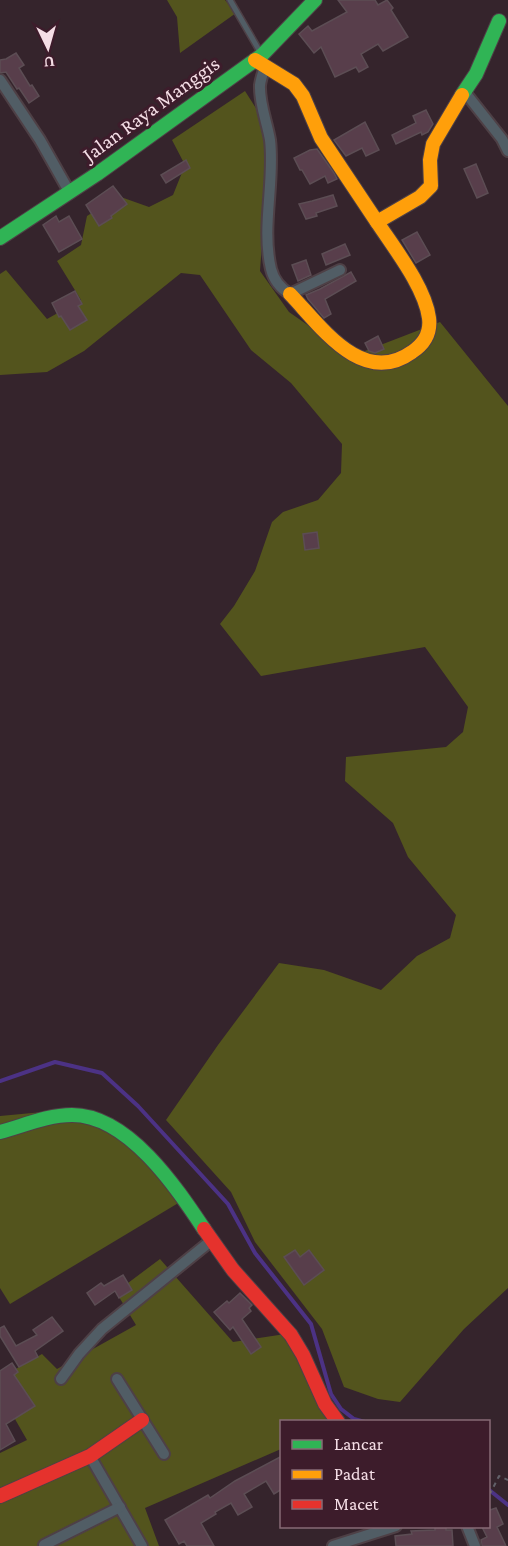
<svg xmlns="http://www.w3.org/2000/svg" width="508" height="1546" font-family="'Crimson Pro',serif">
	<rect width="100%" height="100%" fill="#35242c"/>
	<g fill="#53541d">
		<polygon points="167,0 225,0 236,13 180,53 177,17"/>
		<polygon points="245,91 268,127 267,172 260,271 289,312 352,356 440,322 508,406 508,1288 464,1329 400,1402 378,1399 344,1387 322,1329 255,1242 231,1192 166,1120 218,1045 279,963 324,970 381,990 417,956 450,938 456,915 408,857 393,823 345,781 346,757 446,747 463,732 468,707 425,647 261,676 220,624 234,606 255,571 272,522 283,512 318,500 341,473 342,444 291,383 251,350 200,275 181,273 84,351 47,372 0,375 0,274 6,270 47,319 81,300 57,261 81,245 87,216 118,196 149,207 173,195 185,165 172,140"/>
		<polygon points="75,1109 98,1118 185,1199 10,1304 0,1288 0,1116"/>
		<polygon points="160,1259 233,1342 292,1333 321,1397 345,1421 282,1422 281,1449 145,1508 159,1546 0,1546 0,1453 27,1440 0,1393 0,1378 42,1354 57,1369 136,1325 116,1292"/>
	</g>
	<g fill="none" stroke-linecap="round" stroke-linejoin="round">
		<g stroke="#4c3285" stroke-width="4">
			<polyline points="0,1081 55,1062 102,1073 138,1106 228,1204 255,1253 311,1324 331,1394 341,1409 354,1419 365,1422"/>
			<polyline points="381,1422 395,1422"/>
			<polyline points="488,1489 508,1505"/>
		</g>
	</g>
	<g fill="#583e4b" stroke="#5c4d54" stroke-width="1.5">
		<polygon points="338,0 375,0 378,5 387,0 393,8 391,10 408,37 383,51 378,44 361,54 368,67 359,72 356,67 335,77 321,47 314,53 299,34 308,26 312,31 347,12"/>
		<polygon points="16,53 24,65 19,68 30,86 32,85 39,96 29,103 19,88 17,89 6,72 0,73 0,60 6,59"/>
		<polygon points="426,110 433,124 428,132 422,135 421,132 396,144 392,135 416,123 413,116"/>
		<polygon points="365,122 379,150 366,156 362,148 346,156 334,140"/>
		<polygon points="317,149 334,173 337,179 328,183 325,176 310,184 302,170 300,170 294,158 310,150"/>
		<polygon points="186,160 190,168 166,183 161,175"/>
		<polygon points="476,164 488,193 477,198 464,169"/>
		<polygon points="113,186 127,204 111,216 112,218 99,226 86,205"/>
		<polygon points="333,195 337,206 316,213 317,216 306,219 299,204 312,201"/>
		<polygon points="56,216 59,222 69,216 82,239 59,252 43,225"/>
		<polygon points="417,232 430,255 416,263 402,240"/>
		<polygon points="345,244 350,255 326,265 322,254"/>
		<polygon points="306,260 311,275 298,281 292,265"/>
		<polygon points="351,272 356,281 325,299 331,314 324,318 308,299 306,295 320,289"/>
		<polygon points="75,291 82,304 78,306 87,320 70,330 61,316 59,317 52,303"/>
		<polygon points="378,336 384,349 375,353 369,351 365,343"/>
		<polygon points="317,532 319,548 305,550 303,534"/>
		<polygon points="295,1250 300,1257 309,1250 324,1270 304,1285 284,1257"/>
		<polygon points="123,1275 132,1290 119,1298 115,1291 95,1305 87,1293 101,1283 104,1286"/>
		<polygon points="240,1293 252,1305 249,1308 251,1311 242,1319 261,1347 251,1354 233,1327 230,1330 214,1312 227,1301 229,1303"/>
		<polygon points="52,1317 63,1331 35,1351 38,1357 19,1367 0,1336 0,1328 4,1326 16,1346 37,1335 33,1330"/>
		<polygon points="12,1363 18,1372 14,1375 35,1406 6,1424 15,1441 0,1450 0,1371"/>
		<polygon points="282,1456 282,1489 274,1494 266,1481 244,1494 252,1507 238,1515 231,1503 215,1512 216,1514 201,1523 214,1546 187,1546 184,1541 179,1544 165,1520 208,1495 210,1498 235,1481"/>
		<polygon points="489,1507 490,1510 496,1508 503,1524 497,1527 506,1546 482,1546 481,1540 487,1537 482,1527 489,1527"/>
		<polygon points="435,1527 446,1527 446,1530 452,1530 453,1546 396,1546 395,1536 412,1534 411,1531 435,1530"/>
	</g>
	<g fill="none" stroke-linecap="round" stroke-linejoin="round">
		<defs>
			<polyline id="lane" points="230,0 259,50"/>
			<g id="street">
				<path d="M265,67C263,73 261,78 260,85C259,103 267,122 270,140C275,182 261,227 271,269C274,281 280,288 290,294L340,270"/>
				<polyline points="0,80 40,140 70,193"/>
				<polyline points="464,91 502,139 508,151"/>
				<polyline points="61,1379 79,1354 102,1329 212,1240"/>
				<polyline points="117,1379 164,1454"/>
				<polyline points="90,1456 142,1546"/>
				<polyline points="467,1526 475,1546"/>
				<polyline points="44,1545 120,1507"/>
				<polyline points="333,1546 396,1526"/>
			</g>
			<g id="fast">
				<polyline points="462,95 476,74 499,21"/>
				<polyline points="0,238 97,174 262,55 315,0"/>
				<path d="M0,1132C23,1126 47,1115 72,1115C128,1115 176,1187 204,1229"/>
			</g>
			<g id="slow">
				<polyline points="255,60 294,84 303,96 321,138 377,222 420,197 431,186 430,160 433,144 462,95"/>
				<path d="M290,294C320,325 362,388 412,352C424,344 431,333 429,318C425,287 394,248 377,222"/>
			</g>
			<g id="jam">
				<polyline points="204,1229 233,1270 291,1335 303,1355 325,1404 338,1422"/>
				<polyline points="0,1496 90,1456 142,1420"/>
			</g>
		</defs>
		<use href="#lane" stroke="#4e4046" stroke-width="8"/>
		<use href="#street" stroke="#4e4046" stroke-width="14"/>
		<use href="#fast" stroke="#4e4046" stroke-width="16"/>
		<use href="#slow" stroke="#4e4046" stroke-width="16"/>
		<use href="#jam" stroke="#4e4046" stroke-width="16"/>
		<polyline stroke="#616068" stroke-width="2" stroke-dasharray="4.5 4.5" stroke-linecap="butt" points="488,1493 491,1492 499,1476 508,1480"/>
		<use href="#lane" stroke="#515d65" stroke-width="5"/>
		<use href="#street" stroke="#515d65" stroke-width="10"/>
		<use href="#fast" stroke="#30b455" stroke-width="14"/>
		<use href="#slow" stroke="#ff9f0a" stroke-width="14"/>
		<use href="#jam" stroke="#e5322d" stroke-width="14"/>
	</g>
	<g text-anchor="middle" stroke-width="6" stroke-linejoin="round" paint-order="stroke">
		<g font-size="21" fill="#f5dee6" stroke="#3d1c2b">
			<text transform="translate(151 109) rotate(-36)" y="7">Jalan Raya Manggis</text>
		</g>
	</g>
	<rect x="280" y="1420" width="210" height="108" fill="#3d1c2b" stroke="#876a76" stroke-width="1.5"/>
	<rect x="292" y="1440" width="30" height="9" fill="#30b455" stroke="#876a76" stroke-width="1.5"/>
	<text x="334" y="1450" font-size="18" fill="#f5dee6">Lancar</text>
	<rect x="292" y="1470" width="30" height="9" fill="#ff9f0a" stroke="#876a76" stroke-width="1.5"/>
	<text x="334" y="1480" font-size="18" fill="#f5dee6">Padat</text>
	<rect x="292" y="1500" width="30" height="9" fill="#e5322d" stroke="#876a76" stroke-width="1.5"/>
	<text x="334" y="1510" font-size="18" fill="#f5dee6">Macet</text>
	<g transform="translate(48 48) rotate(175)" stroke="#3d1c2b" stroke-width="4.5" paint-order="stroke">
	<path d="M0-4.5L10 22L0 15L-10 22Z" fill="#f5dee6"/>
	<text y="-9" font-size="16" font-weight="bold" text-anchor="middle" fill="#f5dee6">U</text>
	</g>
</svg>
